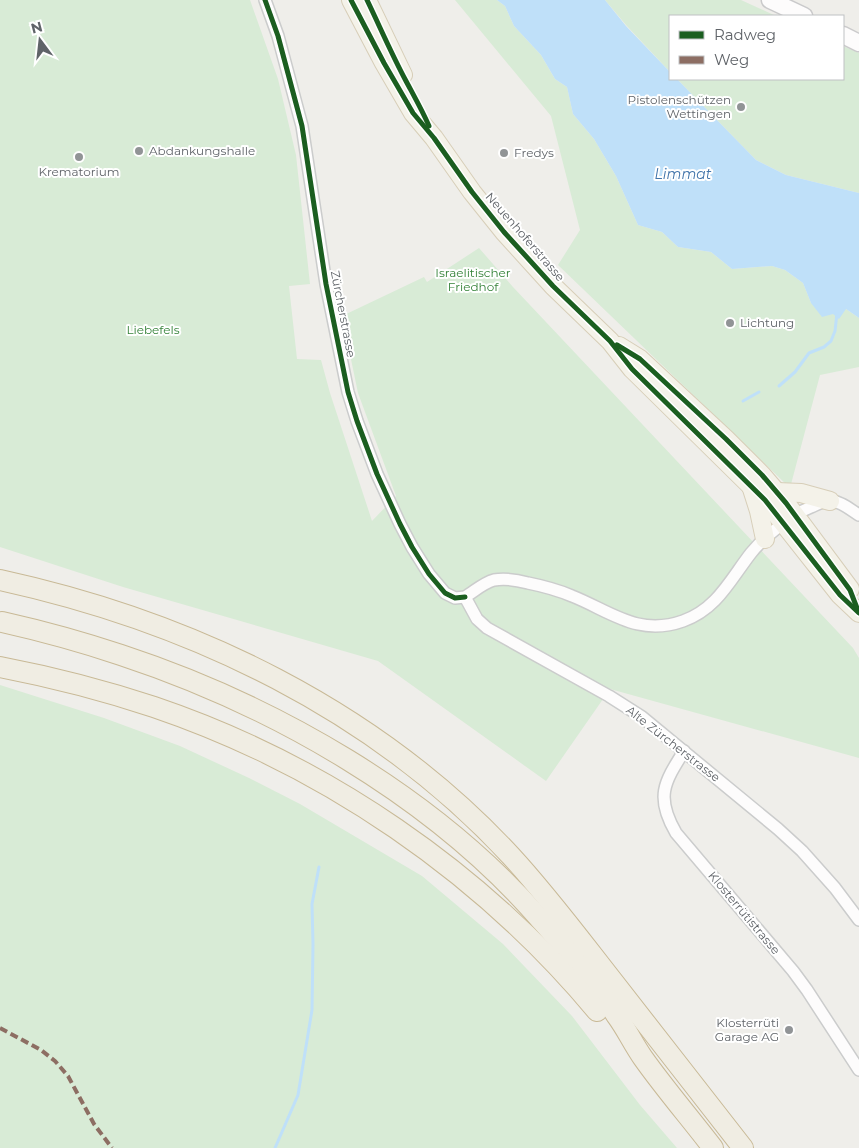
<svg xmlns="http://www.w3.org/2000/svg" width="859" height="1148" font-family="Montserrat,sans-serif">
	<rect width="100%" height="100%" fill="#efeeea"/>
	<g fill="#d8ebd6">
		<polygon points="0,0 250,0 278,79 296,155 310,284 289,286 297,359 321,360 330,393 372,521 396,496 358,393 342,316 424,277 427,282 479,248 513,287 853,648 859,658 859,758 610,689 546,781 378,661 123,587 0,547"/>
		<polygon points="455,0 497,0 505,6 514,26 541,55 555,79 567,87 573,114 594,139 616,176 638,225 662,232 678,247 711,252 732,269 772,266 785,270 803,283 811,303 846,309 859,318 859,367 820,375 790,488 558,265 580,230 551,116"/>
		<polygon points="605,0 741,0 776,16 670,16 670,72 626,25"/>
		<polygon points="843,46 859,53 859,193 786,175 756,160 677,79 843,79"/>
		<polygon points="0,685 104,718 180,746 249,778 300,804 422,876 503,944 572,1016 640,1105 677,1148 0,1148"/>
	</g>
	<polygon fill="#bfe0f9" points="497,0 605,0 626,26 670,72 670,79 677,79 756,160 786,175 859,193 859,318 846,309 839,319 833,314 822,317 811,303 803,283 785,270 772,266 732,269 711,252 678,247 662,232 638,225 616,176 594,139 573,114 567,87 555,79 541,55 514,26 505,6"/>
	<g fill="none" stroke-linecap="round" stroke-linejoin="round">
		<g stroke="#bfe0f9" stroke-width="3">
			<polyline points="779,386 795,372 809,353 824,347 831,341 835,331 837,313"/>
			<polyline points="743,401 759,392"/>
			<polyline points="275,1148 298,1095 312,1010 313,944 312,904 319,867"/>
		</g>
		<defs>
			<g id="street">
				<path d="M265,0L278,36L302,126L326,284L348,392L357,421L377,474L400,524L412,547L429,574L445,593L455,598L465,597C475,591 483,583 494,580C506,578 517,580 528,583C543,586 558,590 572,596C610,611 638,637 683,621C717,609 730,580 751,553C764,537 791,515 811,507C818,504 825,500 832,501C842,502 851,510 859,515"/>
				<polyline points="465,597 477,619 487,628 609,696 642,717 778,829 802,851 835,888 859,920"/>
				<path d="M684,751C664,783 655,797 676,833L793,971L807,990L859,1070"/>
			</g>
			<g id="secondary">
				<polyline points="770,0 804,16"/>
				<polyline points="843,35 859,43"/>
			</g>
			<g id="primary">
				<polyline points="351,0 384,63 413,113 434,138 472,192 504,232 553,286 610,341 632,369 765,500 840,595 859,613"/>
				<polyline points="367,0 403,75"/>
				<polyline points="619,346 640,359 726,439 762,475 786,503 850,589"/>
				<polyline points="752,489 759,511 765,539"/>
				<polyline points="777,492 801,493 830,501"/>
			</g>
			<g id="highway">
				<path d="M0,580C192,622 376,710 511,856C547,895 579,938 612,980C656,1036 699,1092 743,1148"/>
				<path d="M2,622C42,631 82,642 121,655C273,705 433,796 539,918C558,938 574,960 591,982C600,993 609,1003 616,1015C626,1028 633,1044 643,1058C665,1089 690,1118 713,1148"/>
				<path d="M0,667C52,677 103,690 154,707C325,765 481,872 597,1011"/>
			</g>
		</defs>
		<use href="#street" stroke="#cbcccc" stroke-width="14"/>
		<use href="#secondary" stroke="#cacacb" stroke-width="19"/>
		<use href="#primary" stroke="#d7ceb8" stroke-width="20"/>
		<use href="#highway" stroke="#c8b996" stroke-width="22"/>
		<use href="#street" stroke="#fdfcfc" stroke-width="11"/>
		<use href="#secondary" stroke="#fdfcfc" stroke-width="16"/>
		<use href="#primary" stroke="#f4f2e9" stroke-width="18"/>
		<use href="#highway" stroke="#f0ede3" stroke-width="20"/>
		<polyline stroke="#8d6e63" stroke-width="4" stroke-dasharray="8 4" stroke-linecap="butt" points="0,1028 41,1050 55,1061 68,1076 94,1124 112,1148"/>
		<defs>
			<g id="cycleway">
				<polyline points="265,0 278,36 302,126 326,284 348,392 357,421 377,474 400,524 412,547 429,574 445,593 455,598 465,597"/>
				<polyline points="351,0 384,63 413,113 434,138 472,192 504,232 553,286 610,341 632,369 765,500 840,595 859,613"/>
				<path d="M367,0C380,27 392,55 406,81C414,96 422,110 429,126"/>
				<polyline points="617,345 640,359 726,439 762,475 786,503 850,590 857,608"/>
			</g>
		</defs>
		<use href="#cycleway" stroke="#fff" stroke-width="8"/>
		<use href="#cycleway" stroke="#1b5e20" stroke-width="5"/>
	</g>
	<g fill="#919496" stroke="#fff" stroke-width="2">
		<circle cx="741" cy="107" r="5"/>
		<circle cx="139" cy="151" r="5"/>
		<circle cx="504" cy="153" r="5"/>
		<circle cx="79" cy="157" r="5"/>
		<circle cx="730" cy="323" r="5"/>
		<circle cx="789" cy="1030" r="5"/>
	</g>
	<g text-anchor="middle" stroke-width="4" stroke-linejoin="round" paint-order="stroke">
		<g font-size="12" fill="#5f6368" stroke="#fff" text-anchor="start">
			<text x="731" y="104" text-anchor="end">Pistolenschützen<tspan x="731" dy="14">Wettingen</tspan></text>
			<text x="149" y="155">Abdankungshalle</text>
			<text x="514" y="157">Fredys</text>
			<text x="79" y="176" text-anchor="middle">Krematorium</text>
			<text x="740" y="327">Lichtung</text>
			<text x="779" y="1027" text-anchor="end">Klosterrüti<tspan x="779" dy="14">Garage AG</tspan></text>
		</g>
		<g font-size="12" fill="#5f6368" stroke="#fff">
			<text transform="translate(525 237) rotate(49)" y="4">Neuenhoferstrasse</text>
			<text transform="translate(343 314) rotate(79)" y="4">Zürcherstrasse</text>
			<text transform="translate(673 744) rotate(38)" y="4">Alte Zürcherstrasse</text>
			<text transform="translate(744 913) rotate(50)" y="4">Klosterrütistrasse</text>
		</g>
		<g font-size="12" fill="#348238" stroke="#fff">
			<text x="473" y="277">Israelitischer<tspan x="473" dy="14">Friedhof</tspan></text>
			<text x="153" y="334">Liebefels</text>
		</g>
		<g font-size="14" font-style="italic" fill="#4174aa" stroke="#fff">
			<text x="683" y="179">Limmat</text>
		</g>
	</g>
	<rect x="669" y="15" width="175" height="65" fill="#ffffff" stroke="#bfc1c3"/>
	<rect x="679" y="31" width="25" height="8" fill="#1b5e20" stroke="#bfc1c3"/>
	<text x="714" y="40" font-size="15" fill="#5f6368">Radweg</text>
	<rect x="679" y="56" width="25" height="8" fill="#8d6e63" stroke="#bfc1c3"/>
	<text x="714" y="65" font-size="15" fill="#5f6368">Weg</text>
	<g transform="translate(40 40) rotate(345)" stroke="#ffffff" stroke-width="4" paint-order="stroke">
	<path d="M0-4L9 19L0 12L-9 19Z" fill="#5f6368"/>
	<text y="-8" font-size="14" font-weight="bold" text-anchor="middle" fill="#5f6368">N</text>
	</g>
</svg>
